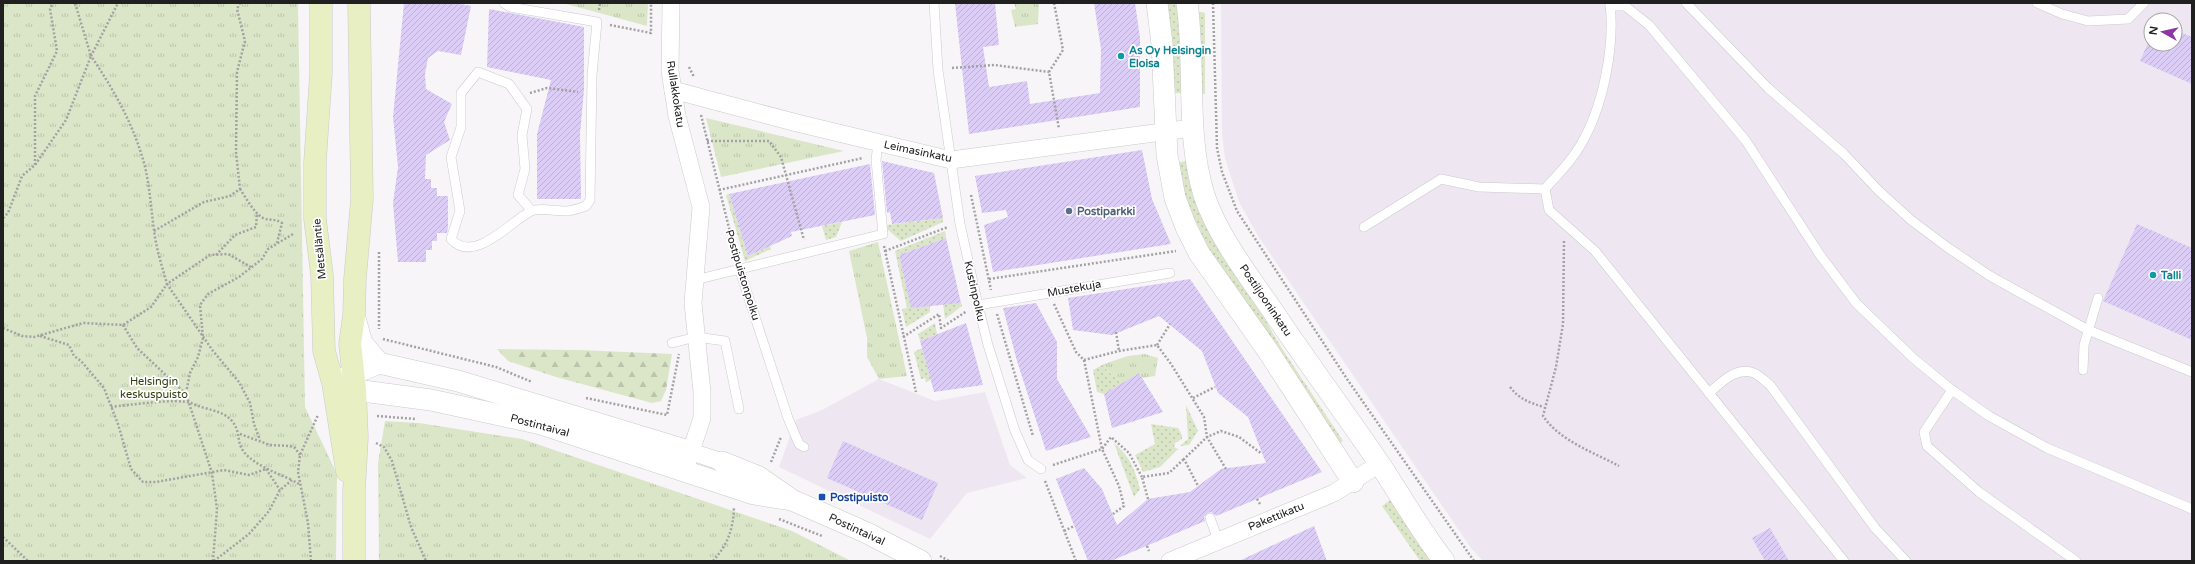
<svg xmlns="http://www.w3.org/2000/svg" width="2195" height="564" font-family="'Varela Round',sans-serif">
	<defs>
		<pattern id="grass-dots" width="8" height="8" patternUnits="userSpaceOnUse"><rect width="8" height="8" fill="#dbe6c8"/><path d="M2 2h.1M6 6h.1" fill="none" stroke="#bcc5ac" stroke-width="1.8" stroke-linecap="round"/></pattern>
		<pattern id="forest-firs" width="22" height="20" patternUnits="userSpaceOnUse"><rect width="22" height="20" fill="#dbe6c8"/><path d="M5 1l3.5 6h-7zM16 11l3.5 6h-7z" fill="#bcc5ac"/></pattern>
		<pattern id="park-tufts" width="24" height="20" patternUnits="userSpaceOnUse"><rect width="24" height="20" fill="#dbe6c8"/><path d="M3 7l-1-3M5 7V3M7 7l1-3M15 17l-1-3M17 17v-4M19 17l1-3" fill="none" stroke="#bcc5ac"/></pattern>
		<pattern id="building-hatch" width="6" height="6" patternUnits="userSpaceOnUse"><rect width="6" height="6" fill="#dbcdf6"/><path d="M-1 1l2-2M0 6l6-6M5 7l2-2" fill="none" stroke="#bcb0d3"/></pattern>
	</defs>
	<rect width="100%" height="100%" fill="#f7f5f8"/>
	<g fill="#eee7f1" fill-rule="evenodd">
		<path d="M1221,3H2192V561H1483L1471,548L1258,236L1239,202L1225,158L1222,134ZM2151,20H2175V44H2151Z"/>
		<polygon points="879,379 935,401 985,392 1010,465 1027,478 967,493 930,539 779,467 796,420 822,410"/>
	</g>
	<g fill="url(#grass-dots)">
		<polygon points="1167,3 1176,3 1177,7 1181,54 1182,93 1173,93 1171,29"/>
		<polygon points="1197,11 1205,13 1205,94 1199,94"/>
		<polygon points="1186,161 1193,195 1281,347 1343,441 1340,443 1208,248 1184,195 1176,163"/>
		<polygon points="729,194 748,256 770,246 771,249 745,261 726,195"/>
		<polygon points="943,218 943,222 901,241 888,230 887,225"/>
		<polygon points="842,222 836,237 826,240 822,226"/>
		<polygon points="945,231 946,238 899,255 911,307 930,306 930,312 906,327 902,309 907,308 895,251"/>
		<polygon points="961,303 962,306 945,319 943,304"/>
		<polygon points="935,323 937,334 920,341 918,334"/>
		<polygon points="922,348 931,380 926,382 925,378 921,379 914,352"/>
		<polygon points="1104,364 1107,371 1123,383 1104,394 1097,392 1093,370"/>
		<polygon points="1186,405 1198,431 1189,445 1180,446 1188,439"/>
		<polygon points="1151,424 1178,428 1182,435 1182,439 1175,443 1174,447 1178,449 1160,467 1143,472 1135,455 1155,444"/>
		<path d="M1114,443C1131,458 1134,468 1140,489L1134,497Z"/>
		<polygon points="1390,500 1432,561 1420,561 1382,506"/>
	</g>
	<polygon fill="url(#forest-firs)" points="497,349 579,350 672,354 666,390 661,401 652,403 556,377 508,361"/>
	<g fill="url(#park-tufts)">
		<polygon points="3,3 298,3 305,407 337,474 336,561 3,561"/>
		<polygon points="566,3 648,3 647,26 566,4"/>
		<polygon points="1014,3 1039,3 1038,24 1015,27 1011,10 1016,9"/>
		<polygon points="706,118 844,151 721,177"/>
		<polygon points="878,242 907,376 879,379 867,357 867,338 849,251"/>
		<polygon points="1145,354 1158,358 1155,376 1142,378 1139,373 1123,383 1107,371 1104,364 1128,356"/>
		<polygon points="385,421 419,423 522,439 792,531 851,561 379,561 378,463"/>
	</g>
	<g fill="url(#building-hatch)">
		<polygon points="404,3 455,3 471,6 461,55 438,51 428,58 425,74 426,89 452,104 444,122 450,140 426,155 425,179 431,179 431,188 437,188 437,196 448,196 448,227 447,233 437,233 437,241 432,241 432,250 426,250 426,262 398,262 393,203 398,167 393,117"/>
		<polygon points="955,3 995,3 999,45 983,47 989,87 1027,81 1030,104 1100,93 1101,49 1094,3 1135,3 1140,38 1140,107 969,134"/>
		<polygon points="489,9 584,27 584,90 580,134 581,199 537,199 537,134 551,80 487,67"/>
		<polygon points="2175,30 2192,37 2192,84 2140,61 2151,36 2151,44 2175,44"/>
		<polygon points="1142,150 1152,199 1171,244 993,272 984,225 1008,217 1006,210 982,213 975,176"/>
		<polygon points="882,161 934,173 943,218 892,224 890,212 887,213"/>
		<polygon points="870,164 875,215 791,232 792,236 748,256 729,194"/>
		<polygon points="2137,224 2192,248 2192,340 2103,301"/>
		<polygon points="946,238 961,303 911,308 899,255"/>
		<polygon points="1190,279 1322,472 1216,516 1211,512 1208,513 1204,517 1205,521 1111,561 1088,561 1056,479 1084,468 1102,489 1117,525 1148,499 1190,492 1221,469 1266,463 1248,417 1218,393 1202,351 1159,316 1112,335 1073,330 1068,298"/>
		<polygon points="1036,303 1057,342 1057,379 1091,437 1046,451 1017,361 1003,308"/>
		<polygon points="966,323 983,385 934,392 920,341"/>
		<polygon points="1139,373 1163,412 1112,428 1104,394"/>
		<polygon points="843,441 938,483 922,520 827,478"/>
		<polygon points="1314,526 1327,561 1239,561"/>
		<polygon points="1770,528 1789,561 1765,561 1752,538"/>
	</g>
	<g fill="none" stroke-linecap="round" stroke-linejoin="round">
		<defs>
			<g id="service">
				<path d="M504,3L510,7L597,22L592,75L590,200L586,206C581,208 574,210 568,211C557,212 541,207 531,211C511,221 474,265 451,239L460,211L451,157L461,127V93L478,72L509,84L527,109L522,135L525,169L518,195L532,211"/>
				<polyline points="934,3 938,70 960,224 978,305 988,345 1015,431 1028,460 1041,469"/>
				<polyline points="1686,3 1768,88 1844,154 1879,191 1911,220 1947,247 1990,276 2088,330 2192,372"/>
				<polyline points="2037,3 2062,14 2088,21 2128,19 2144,3"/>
				<polyline points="1610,6 1625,6 1649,25 1746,141 1820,255 1856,303 1913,358 1952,390 1989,416 2047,448 2192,509"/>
				<polyline points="1545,189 1549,210 1595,251 1844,561"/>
				<path d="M1364,227L1441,179L1479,187L1545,189C1557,175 1571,162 1580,146C1603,108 1615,47 1610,3"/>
				<polyline points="739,268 788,418 799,444 804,447"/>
				<polyline points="695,280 883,234 876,160 878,143"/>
				<polyline points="978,305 1170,273"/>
				<polyline points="672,343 696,337 725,341 739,409"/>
				<polyline points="2083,370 2084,345 2098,298"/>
				<polyline points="1952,390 1924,432 1927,446 1979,492 2076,561"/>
				<path d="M1709,393C1721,383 1736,366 1754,373C1760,376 1765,381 1770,385L1875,528L1906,561"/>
				<polyline points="1210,518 1218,540"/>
			</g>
			<g id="minor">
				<polyline points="671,3 670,71 677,116 701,207 693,303 702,392 702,418 687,463"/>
				<polyline points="673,90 797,123 951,160 1192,128"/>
				<polyline points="692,452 722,462"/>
				<polyline points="1170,561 1334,493 1379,464"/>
			</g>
			<g id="tertiary">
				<polyline points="1157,3 1162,44 1167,155 1175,198 1186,227 1199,253 1268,351 1353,482"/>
				<path d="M1187,3C1196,67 1185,132 1204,195C1219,240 1255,284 1281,323C1313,370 1347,416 1379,463C1401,496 1420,530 1444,561"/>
				<polyline points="354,315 362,343 379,363"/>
				<polyline points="337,381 379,363 458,381 692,452"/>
				<polyline points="338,385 355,390 431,400 541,424 754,494 792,500"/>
				<polyline points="722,462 759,477 792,500 867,533 921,561"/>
			</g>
			<g id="secondary">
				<polyline points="321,3 321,73 315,162 315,219 322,275 324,351 333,383 347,471"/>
				<polyline points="354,561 354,491 357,437 355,390 350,344 354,315 355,279 362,199 359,3"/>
			</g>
		</defs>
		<use href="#service" stroke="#ccc9cd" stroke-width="10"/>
		<use href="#minor" stroke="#ccc9cd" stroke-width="18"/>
		<use href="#tertiary" stroke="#ccc9cd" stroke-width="22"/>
		<use href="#secondary" stroke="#ccc9cd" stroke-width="23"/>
		<g stroke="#a3a1a3" stroke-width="2.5" stroke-dasharray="2 2" stroke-linecap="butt">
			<polyline points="1054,3 1063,50 1049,72 1059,129"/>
			<polyline points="1213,3 1217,148 1222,172 1237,211 1347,379 1474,561"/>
			<polyline points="599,10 600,3"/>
			<polyline points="610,25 651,33 651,3"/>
			<polyline points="689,67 694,77"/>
			<polyline points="952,68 995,65 1049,72"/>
			<polyline points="530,93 547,88 578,92"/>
			<polyline points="701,115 736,256"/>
			<polyline points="707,141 769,141 781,157 804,240"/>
			<polyline points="35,165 35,96 57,51 50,9 53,3"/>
			<path d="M240,189C246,198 254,213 263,218C270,221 274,218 282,223L277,243"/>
			<polyline points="719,190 863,158"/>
			<polyline points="971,195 991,290"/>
			<polyline points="3,218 8,213 22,176 35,165 66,120 91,56 75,3"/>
			<polyline points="154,231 204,202 230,196 240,189 236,152 237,72 245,41 237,9 240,3"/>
			<path d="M1564,241L1563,324L1556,367L1543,416C1560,441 1593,452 1619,466"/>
			<polyline points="884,246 916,392"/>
			<polyline points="885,251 948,227"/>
			<polyline points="379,252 379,329"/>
			<polyline points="216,255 235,235 256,227 257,213"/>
			<polyline points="251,267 228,254 210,255 167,284 213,351 239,382 250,403 254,424 260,440"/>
			<polyline points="989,279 1176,251"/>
			<polyline points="1054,304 1076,352 1084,360 1119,351 1157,345 1171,364 1204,417 1207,437 1184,459 1198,486"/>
			<polyline points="997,314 1033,436"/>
			<polyline points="123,325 137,348 186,394 212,473 217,509 213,561"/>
			<path d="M3,328L22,336L34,337L83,323L123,325L151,307L167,284C162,266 156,248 154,230C151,209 150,188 145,167C135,127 114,90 91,56L118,3"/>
			<polyline points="1116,332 1119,351"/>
			<polyline points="40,336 69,345 74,356 81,361 104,388 118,424 131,469 143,482 156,482 224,470 249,475 266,469"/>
			<polyline points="903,337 939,314 941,328 967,311"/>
			<polyline points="383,339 496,367 532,382"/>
			<polyline points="1157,345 1170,324"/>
			<polyline points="1084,360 1102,449 1119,486 1124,506 1113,514"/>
			<path d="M1510,387C1519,399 1530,403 1544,407"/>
			<polyline points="186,393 190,373 198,357 203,338 200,305 208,294 239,277 262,259 268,249 293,234"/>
			<polyline points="586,398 667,415 679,354"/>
			<polyline points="1193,398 1215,387"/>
			<path d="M111,407C129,405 176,398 191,403C196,405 200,407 205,408C215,411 225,413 232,421C240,431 237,438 241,447C248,463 277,473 292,480"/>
			<polyline points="377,416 416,419"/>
			<polyline points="240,434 270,445 290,446 295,448 300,455"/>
			<polyline points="376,443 384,447 392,461 411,527 426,561"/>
			<polyline points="771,462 781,437"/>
			<polyline points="1053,465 1102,449 1111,437 1129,453 1142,477"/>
			<polyline points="266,469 280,490"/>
			<polyline points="1226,469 1207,437 1221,431 1239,437 1262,454"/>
			<polyline points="1045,481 1076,561"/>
			<polyline points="1148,499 1142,477 1169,473 1184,459"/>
			<polyline points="1257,499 1260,504"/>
			<polyline points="779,519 822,536"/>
			<polyline points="1064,531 1074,526"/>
			<polyline points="3,537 28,561"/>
			<polyline points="1147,546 1149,551"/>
			<polyline points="940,556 949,561"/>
			<polyline points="214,561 249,534 269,511 280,490 292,480 299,484"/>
			<polyline points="311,561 308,523 298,472 300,455 318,415"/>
			<path d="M713,561C728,544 733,530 734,507"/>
		</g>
		<use href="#service" stroke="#fff" stroke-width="9"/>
		<use href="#minor" stroke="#fff" stroke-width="17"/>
		<use href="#tertiary" stroke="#fff" stroke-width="21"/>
		<use href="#secondary" stroke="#e7efc3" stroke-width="22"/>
	</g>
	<g fill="#0f9aa8" stroke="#fff" stroke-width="1.5">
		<circle cx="1121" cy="56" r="4"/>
		<circle cx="2153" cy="275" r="4"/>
	</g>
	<circle fill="#5c6f8a" stroke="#fff" stroke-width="1.5" cx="1069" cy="211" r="4"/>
	<rect fill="#1a4fb4" stroke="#fff" stroke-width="1.5" x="818" y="493" width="8" height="8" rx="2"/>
	<g text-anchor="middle" stroke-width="3.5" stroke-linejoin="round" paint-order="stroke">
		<g font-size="11" font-weight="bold" fill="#0d838f" stroke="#fff" text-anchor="start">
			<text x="1129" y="54">As Oy Helsingin<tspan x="1129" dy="13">Eloisa</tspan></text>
			<text x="2161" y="279">Talli</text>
		</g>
		<g font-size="11" fill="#212021" stroke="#fff">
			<text transform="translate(676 94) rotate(81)" y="4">Rullakkokatu</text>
			<text transform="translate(918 151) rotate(12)" y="4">Leimasinkatu</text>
			<text transform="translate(319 249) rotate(-95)" y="4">Metsäläntie</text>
			<text transform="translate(743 275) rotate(73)" y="4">Postipuistonpolku</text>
			<text transform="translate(1074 288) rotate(-10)" y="4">Mustekuja</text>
			<text transform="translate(975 291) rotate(77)" y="4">Kustinpolku</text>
			<text transform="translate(1266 300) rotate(56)" y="4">Postiljooninkatu</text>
			<text transform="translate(540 425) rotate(15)" y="4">Postintaival</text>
			<text transform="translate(1276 516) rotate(-22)" y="4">Pakettikatu</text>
			<text transform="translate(857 529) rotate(25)" y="4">Postintaival</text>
		</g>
		<g font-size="11" font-weight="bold" fill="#4e5e75" stroke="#fff" text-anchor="start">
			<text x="1077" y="215">Postiparkki</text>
		</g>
		<g font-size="11" fill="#2f3c0c" stroke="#fff">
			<text x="154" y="385">Helsingin<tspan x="154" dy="13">keskuspuisto</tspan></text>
		</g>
		<g font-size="11" font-weight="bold" fill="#164399" stroke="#fff" text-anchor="start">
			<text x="830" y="501">Postipuisto</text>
		</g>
	</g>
	<rect width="2195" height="564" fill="none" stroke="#212021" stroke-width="8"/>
	<g transform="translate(2163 32) rotate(278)"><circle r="19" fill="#ffffff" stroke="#a6a6a6"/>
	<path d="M0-3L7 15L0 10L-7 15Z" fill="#8d36a3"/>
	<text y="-6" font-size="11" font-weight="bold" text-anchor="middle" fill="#212021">N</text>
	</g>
</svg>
